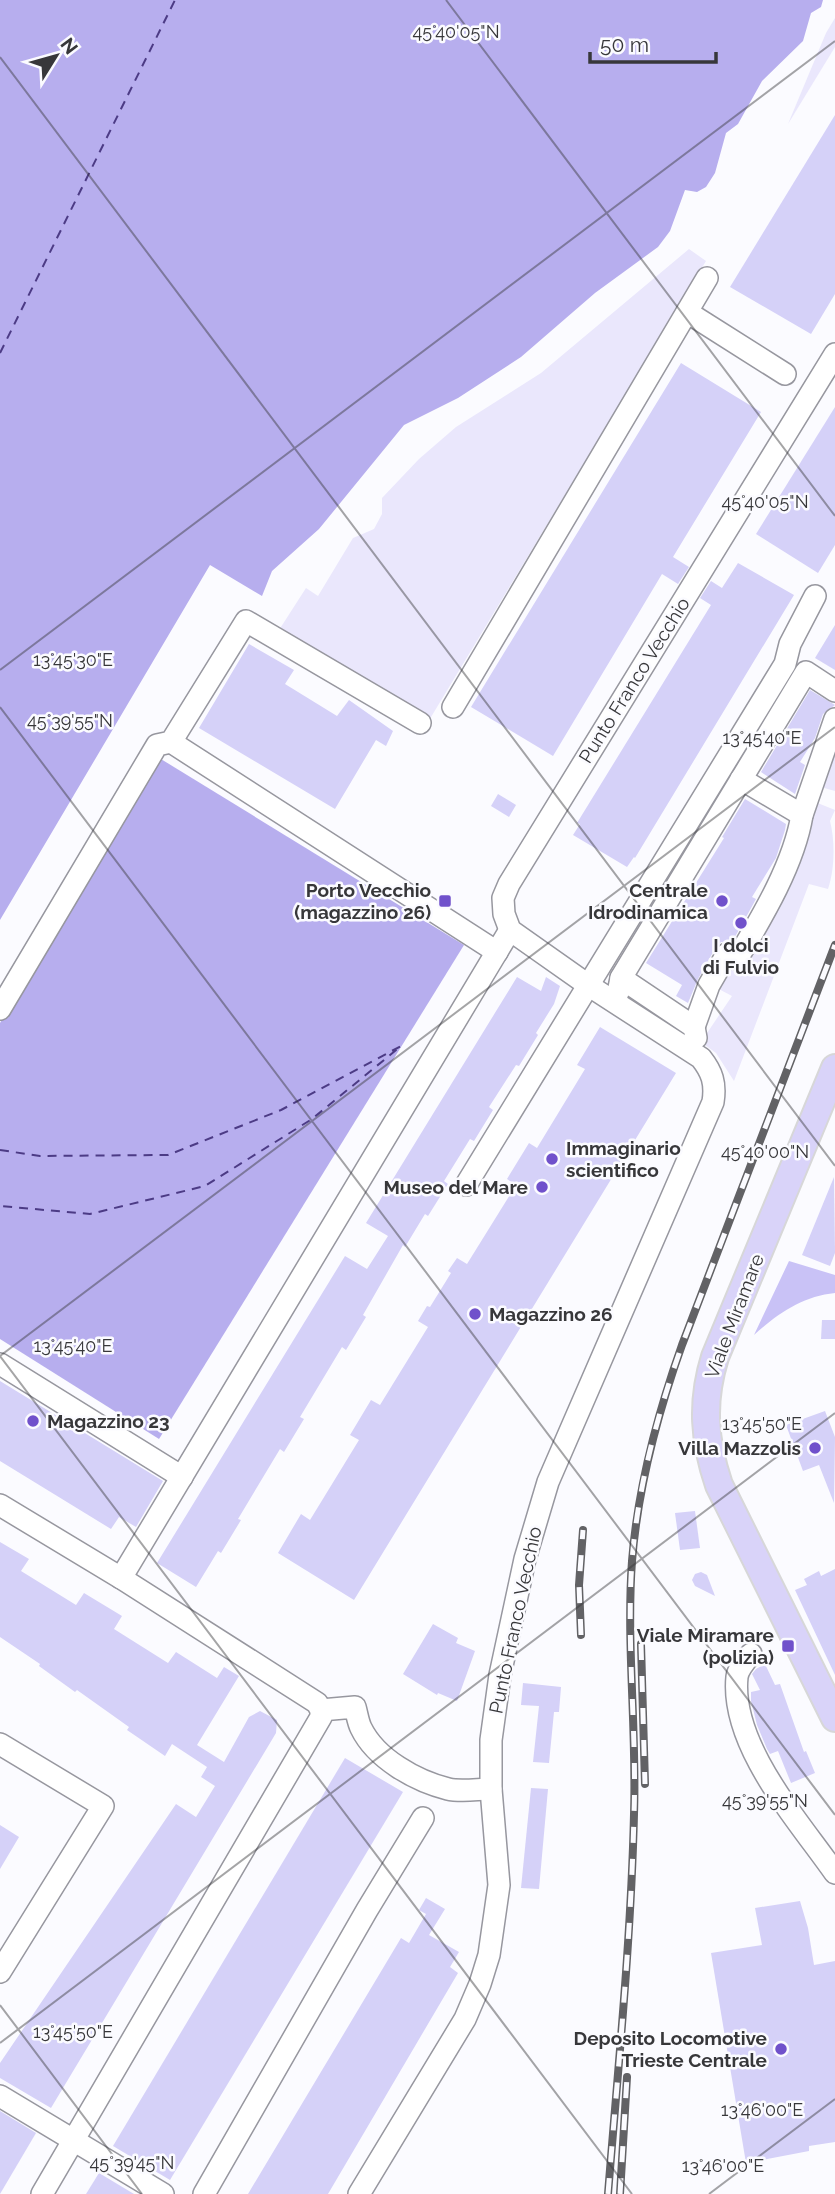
<svg xmlns="http://www.w3.org/2000/svg" width="835" height="2194" font-family="Raleway,sans-serif">
	<rect width="100%" height="100%" fill="#fbfbff"/>
	<g fill="#eae7fc">
		<polygon points="835,18 835,47 788,124 826,33"/>
		<polygon points="689,249 706,261 428,722 279,630 306,588 318,596 353,538 374,529 382,514 382,498 419,459 456,427 541,373"/>
		<polygon points="835,737 835,791 817,786"/>
		<path d="M815,802L835,810L830,821C835,840 835,869 828,889L809,884L734,1081L716,1053L701,1042L732,996L713,986Z"/>
	</g>
	<path fill="#c9c2f6" d="M789,1261L835,1275V1293C803,1296 777,1314 754,1335Z"/>
	<g fill="#b7aeee">
		<polygon points="0,0 823,0 821,7 811,13 803,41 762,81 738,124 726,133 715,173 706,187 697,192 685,190 670,231 658,247 595,293 521,357 458,398 404,425 319,529 272,571 262,596 210,565 0,920"/>
		<polygon points="156,756 464,945 159,1439 0,1339 0,1023"/>
	</g>
	<g fill="none" stroke-linecap="round" stroke-linejoin="round">
		<g stroke="#4c3b85" stroke-width="2" stroke-dasharray="9 7" stroke-linecap="butt">
			<polyline points="0,353 175,0"/>
			<polyline points="0,1150 40,1156 168,1155 281,1110 401,1046 312,1119 205,1186 90,1214 0,1206"/>
		</g>
	</g>
	<g fill="#d5d1f8">
		<polygon points="835,115 835,294 811,334 730,287"/>
		<polygon points="681,363 761,412 673,557 689,567 678,584 662,574 553,756 471,707"/>
		<polygon points="835,407 835,545 818,573 756,534"/>
		<polygon points="738,563 794,595 635,858 634,857 627,867 573,835 580,824 577,823 711,605 700,598 711,581 722,588"/>
		<polygon points="835,625 835,670 815,658"/>
		<polygon points="249,644 294,670 285,684 337,716 349,700 393,731 386,746 376,740 335,809 199,728"/>
		<polygon points="810,690 835,705 823,714 815,738 800,762 805,765 795,794 761,772"/>
		<polygon points="498,794 516,805 509,817 491,806"/>
		<polygon points="745,799 786,824 785,830 776,858 752,897 756,899 745,919 732,942 721,942 716,947 698,979 688,1003 676,996 682,985 646,963 724,838 722,837"/>
		<polygon points="517,977 541,991 546,977 560,986 554,1004 536,1033 538,1035 519,1066 516,1065 489,1107 493,1110 474,1141 470,1139 444,1181 448,1184 428,1216 425,1214 405,1247 403,1245 363,1315 366,1317 346,1350 342,1347 300,1417 304,1419 284,1452 280,1449 238,1519 241,1520 221,1553 218,1551 196,1587 157,1563 345,1256 367,1269 388,1236 366,1223"/>
		<polygon points="600,1027 676,1073 354,1600 278,1553 301,1514 310,1520 359,1440 350,1435 371,1400 380,1405 428,1327 418,1321 427,1306 430,1307 451,1273 448,1271 457,1258 467,1264 516,1185 507,1179 529,1143 537,1148 585,1069 577,1065"/>
		<polygon points="834,1177 835,1253 830,1266 802,1255"/>
		<polygon points="822,1320 835,1320 835,1339 821,1339"/>
		<polygon points="0,1381 163,1481 136,1527 119,1517 111,1529 0,1461"/>
		<polygon points="825,1411 835,1437 834,1503 819,1465 803,1471 786,1425"/>
		<polygon points="695,1511 700,1548 680,1550 675,1513"/>
		<polygon points="0,1542 29,1559 21,1571 76,1605 84,1593 122,1616 114,1629 168,1663 176,1652 217,1678 224,1667 239,1676 197,1745 224,1762 249,1717 260,1711 277,1720 276,1733 51,2108 0,2078 0,2063 176,1804 196,1817 215,1786 201,1777 207,1767 172,1744 165,1756 127,1730 129,1727 77,1690 75,1692 39,1666 40,1664 0,1637"/>
		<polygon points="835,1569 835,1675 795,1590 807,1585 804,1579 819,1571 821,1576"/>
		<polygon points="701,1572 707,1575 715,1596 695,1586 692,1580 695,1574"/>
		<polygon points="433,1624 458,1638 456,1643 475,1651 457,1701 438,1693 437,1695 403,1674"/>
		<polygon points="765,1664 775,1685 780,1684 804,1752 806,1751 815,1773 791,1783 778,1751 770,1754 767,1749 757,1725 751,1701 751,1692 760,1690 752,1674 756,1669"/>
		<polygon points="523,1683 561,1687 559,1712 554,1712 549,1763 533,1762 539,1706 521,1705"/>
		<polygon points="345,1758 403,1792 170,2180 113,2146"/>
		<polygon points="531,1788 548,1789 539,1889 521,1888"/>
		<polygon points="0,1825 19,1837 0,1869"/>
		<polygon points="426,1898 445,1909 429,1935 459,1952 450,1967 458,1973 328,2194 248,2194 401,1938 409,1943 426,1914 419,1910"/>
		<polygon points="800,1901 808,1928 814,1965 835,1961 835,2142 809,2146 809,2151 746,2163 711,1953 762,1945 755,1908"/>
		<polygon points="0,2111 36,2133 0,2194"/>
		<polygon points="99,2173 134,2194 86,2194"/>
	</g>
	<g fill="none" stroke-linecap="round" stroke-linejoin="round">
		<defs>
			<g id="minor">
				<polyline points="687,312 785,374"/>
				<polyline points="453,707 707,278"/>
				<polyline points="171,742 497,952"/>
				<polyline points="741,779 802,815"/>
				<polyline points="621,978 694,1027 696,1038"/>
				<polyline points="618,993 621,978 806,672 835,691"/>
				<polyline points="0,1009 157,745 171,742 246,621 420,723"/>
				<path d="M694,1027L709,985L727,954L737,959C762,917 794,864 802,815L835,719"/>
				<polyline points="466,1185 785,664 790,644 815,596"/>
				<polyline points="0,1364 182,1477"/>
				<polyline points="0,1505 121,1578 317,1703 321,1710 321,1717 42,2194"/>
				<polyline points="121,1578 510,930"/>
				<path d="M751,1654C746,1660 738,1669 737,1677C730,1745 798,1820 835,1873"/>
				<path d="M321,1710L355,1707C357,1714 358,1722 361,1728C376,1759 416,1781 448,1789C461,1792 478,1789 491,1789"/>
				<polyline points="0,1744 103,1806 0,1972"/>
				<polyline points="0,2096 163,2194"/>
				<polyline points="204,2194 367,1910 423,1818"/>
				<path d="M359,2194L465,2019L480,1984L489,1955L499,1885L491,1789V1740L500,1675L525,1559L548,1482L713,1102C716,1083 712,1072 701,1058L588,985L510,930L504,914L503,898L509,884L835,354"/>
			</g>
			<path id="major" d="M835,1068L715,1357C701,1402 704,1441 719,1485L835,1718"/>
		</defs>
		<use href="#minor" stroke="#97979f" stroke-width="24"/>
		<use href="#major" stroke="#d7d7d8" stroke-width="30"/>
		<use href="#minor" stroke="#fff" stroke-width="21"/>
		<use href="#major" stroke="#d9d3f9" stroke-width="26"/>
		<defs>
			<g id="rail">
				<polyline points="581,1635 579,1585 583,1530"/>
				<polyline points="641,1644 645,1784"/>
				<path d="M608,2194C618,2068 631,1941 634,1814C637,1730 626,1645 632,1561C638,1486 657,1415 682,1345L835,945"/>
				<polyline points="620,2194 627,2077"/>
			</g>
		</defs>
		<use href="#rail" stroke="#626265" stroke-width="8"/>
		<use href="#rail" stroke="#fbfbff" stroke-width="5" stroke-dasharray="16" stroke-linecap="butt"/>
	</g>
	<path fill="none" stroke="#37373a" stroke-width="2" stroke-opacity="0.45" d="M446,0L835,516M0,57L835,1166M0,670L835,41M0,707L835,1815M0,1356L835,727M0,1356L632,2194M0,2005L142,2194M0,2043L835,1413M709,2194L835,2099"/>
	<g fill="#7051cb" stroke="#fbfbff" stroke-width="2.5">
		<rect x="438" y="894" width="14" height="14" rx="3.5"/>
		<circle cx="722" cy="901" r="7"/>
		<circle cx="741" cy="923" r="7"/>
		<circle cx="552" cy="1159" r="7"/>
		<circle cx="542" cy="1187" r="7"/>
		<circle cx="475" cy="1314" r="7"/>
		<circle cx="33" cy="1421" r="7"/>
		<circle cx="815" cy="1448" r="7"/>
		<rect x="781" y="1639" width="14" height="14" rx="3.5"/>
		<circle cx="781" cy="2049" r="7"/>
	</g>
	<g text-anchor="middle" stroke-width="5" stroke-linejoin="round" paint-order="stroke">
		<g font-size="19" fill="#37373a" stroke="#fbfbff">
			<text transform="translate(634 680) rotate(-58)" y="7">Punto Franco Vecchio</text>
			<text transform="translate(734 1316) rotate(-69)" y="7">Viale Miramare</text>
			<text transform="translate(515 1620) rotate(-78)" y="7">Punto Franco Vecchio</text>
		</g>
		<g font-size="19" font-weight="bold" fill="#37373a" stroke="#fbfbff" text-anchor="end">
			<text x="431" y="897">Porto Vecchio<tspan x="431" dy="22">(magazzino 26)</tspan></text>
			<text x="708" y="897">Centrale<tspan x="708" dy="22">Idrodinamica</tspan></text>
			<text x="741" y="952" text-anchor="middle">I dolci<tspan x="741" dy="22">di Fulvio</tspan></text>
			<text x="566" y="1155" text-anchor="start">Immaginario<tspan x="566" dy="22">scientifico</tspan></text>
			<text x="528" y="1194">Museo del Mare</text>
			<text x="489" y="1321" text-anchor="start">Magazzino 26</text>
			<text x="47" y="1428" text-anchor="start">Magazzino 23</text>
			<text x="801" y="1455">Villa Mazzolis</text>
			<text x="774" y="1642">Viale Miramare<tspan x="774" dy="22">(polizia)</tspan></text>
			<text x="767" y="2045">Deposito Locomotive<tspan x="767" dy="22">Trieste Centrale</tspan></text>
		</g>
	</g>
	<g font-size="18" text-anchor="middle" fill="#37373a" stroke="#fbfbff" stroke-width="5" stroke-linejoin="round" paint-order="stroke">
		<text x="456" y="38">45°40'05"N</text>
		<text x="765" y="508">45°40'05"N</text>
		<text x="73" y="666">13°45'30"E</text>
		<text x="70" y="727">45°39'55"N</text>
		<text x="762" y="744">13°45'40"E</text>
		<text x="765" y="1158">45°40'00"N</text>
		<text x="73" y="1352">13°45'40"E</text>
		<text x="762" y="1430">13°45'50"E</text>
		<text x="765" y="1807">45°39'55"N</text>
		<text x="73" y="2038">13°45'50"E</text>
		<text x="762" y="2116">13°46'00"E</text>
		<text x="132" y="2169">45°39'45"N</text>
		<text x="723" y="2172">13°46'00"E</text>
	</g>
	<g transform="translate(56 56) rotate(53)" stroke="#fbfbff" stroke-width="5" paint-order="stroke">
	<path d="M0-5L12 26L0 18L-12 26Z" fill="#37373a"/>
	<text y="-10" font-size="19" font-weight="bold" text-anchor="middle" fill="#37373a">N</text>
	</g>
	<path d="M590 52v10h126v-10" fill="none" stroke="#37373a" stroke-width="3.5"/>
	<text x="600" y="52" font-size="21" fill="#37373a" stroke="#fbfbff" stroke-width="5" paint-order="stroke">50 m</text>
</svg>
